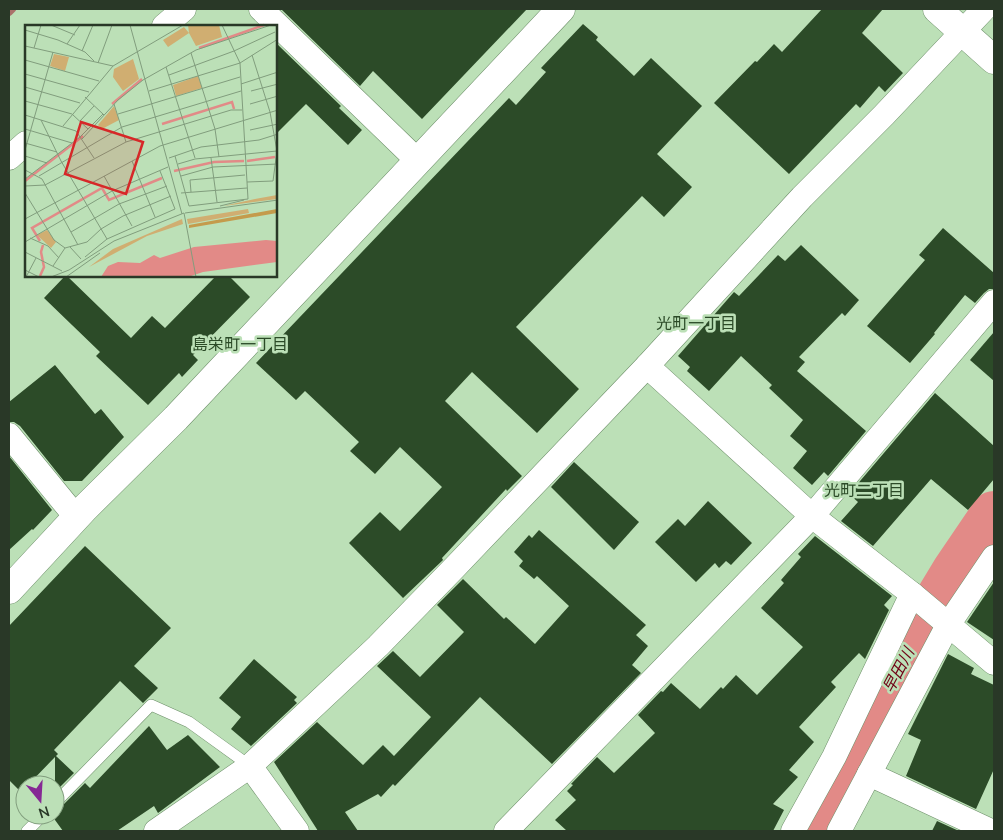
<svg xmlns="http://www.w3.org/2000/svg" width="1003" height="840" font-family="'Nunito Sans','Noto Sans JP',sans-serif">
	<rect width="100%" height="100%" fill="#bce0b7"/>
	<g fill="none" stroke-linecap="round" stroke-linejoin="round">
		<polyline stroke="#aa716a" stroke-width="8" points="9,12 12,9"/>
		<polyline stroke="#e28a87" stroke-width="48" points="814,831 907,652 956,571 994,515"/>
	</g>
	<g fill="#2c4b28">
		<polygon points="281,9 527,9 422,119 373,71 360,86"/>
		<polygon points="822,9 883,9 862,33 903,73 885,92 879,86 860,108 856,104 789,174 714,103 755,61 757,62 774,44 782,52"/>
		<polygon points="583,24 598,37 596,40 634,76 651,58 702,106 657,154 692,187 664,217 642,196 516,327 579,389 537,433 472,372 445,401 522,476 507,491 506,489 442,558 443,560 403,598 349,543 380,512 400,531 442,487 400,447 375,474 350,451 359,442 305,391 296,400 256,363 509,98 516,105 546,72 541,68"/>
		<polygon points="276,43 341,106 339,108 362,130 348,145 306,104 276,134"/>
		<polygon points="943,228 994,273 994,289 989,289 984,293 975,303 965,295 934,333 935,334 910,363 867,326 925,260 919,255"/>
		<polygon points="801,245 859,300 845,316 842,313 799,357 805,362 797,371 866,431 828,476 824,472 812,485 793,468 807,451 790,436 803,420 769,388 772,385 741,356 709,391 687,371 690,367 678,356 734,292 739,296 778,255 785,261"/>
		<polygon points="65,276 67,276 131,338 152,316 165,328 216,276 229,276 250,297 193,355 198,360 182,377 179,373 148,405 96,356 100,352 44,298"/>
		<polygon points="994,332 994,381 970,360"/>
		<polygon points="55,365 95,414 101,409 124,437 82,481 64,481 20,426 14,422 9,422 9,402"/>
		<polygon points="935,393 994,446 994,479 968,510 931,479 873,546 841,521 858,502 849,494"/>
		<polygon points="9,456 52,510 33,530 32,529 9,550"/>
		<polygon points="574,462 639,522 614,550 551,487"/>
		<polygon points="708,501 752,543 731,565 726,561 719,568 715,563 696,582 655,542 678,519 685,526"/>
		<polygon points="539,530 646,625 636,635 648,646 632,665 641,673 552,764 480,697 395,786 393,784 381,797 378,794 345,812 358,831 318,831 274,762 317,722 363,765 383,745 394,756 431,717 377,666 393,651 420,677 464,632 437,605 463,579 504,619 506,617 535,644 569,606 537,576 534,579 519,566 523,561 514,552 529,535 532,538"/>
		<polygon points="815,536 892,596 884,605 889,610 865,659 859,653 831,682 836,687 799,727 814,742 789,770 798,777 773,804 784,810 773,831 567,831 555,820 576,800 567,791 573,785 571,784 597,757 614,773 655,733 638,715 661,691 663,692 671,683 700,709 721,687 723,689 736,675 757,695 803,647 761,608 784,583 781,580 801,557 798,554"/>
		<polygon points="85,546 171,628 134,666 158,688 143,703 120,681 54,750 58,754 56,756 74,773 55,792 55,757 28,785 25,785 25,788 21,792 9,780 9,626"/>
		<polygon points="994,582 994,640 967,622"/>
		<polygon points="948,654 974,668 971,674 994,685 994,769 976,809 906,776 921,740 908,734"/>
		<polygon points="254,659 297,697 294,700 297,703 251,746 231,729 241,717 219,698"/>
		<polygon points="149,726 167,750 188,735 220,767 158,813 154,806 117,831 63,831 55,820 55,810 60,808 85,783 90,788"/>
		<polygon points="937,821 959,831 932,831"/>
	</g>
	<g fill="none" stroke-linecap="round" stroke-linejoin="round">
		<defs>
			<g id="lane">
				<polyline points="55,803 151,705 189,722 250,766"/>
				<polyline points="27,831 43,815"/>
			</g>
			<g id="street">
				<polyline points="261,9 417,160"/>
				<polyline points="164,26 184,9"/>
				<polyline points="9,158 26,143"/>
				<polyline points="647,366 812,516 912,594 994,663"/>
				<polyline points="9,435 76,517"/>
				<polyline points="250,766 297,831"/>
				<polyline points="869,774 991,831"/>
				<polyline points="156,831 250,766 378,646 455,567 647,366 802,197 884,115 984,9"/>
				<polyline points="506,831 812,516 994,302"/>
				<polyline points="793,831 834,757 912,594"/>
				<polyline points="839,831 948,625 994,557"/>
			</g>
			<g id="secondary">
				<polyline points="937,9 994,60"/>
				<polyline points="9,590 85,508 176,418 561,9"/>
			</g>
		</defs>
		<use href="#lane" stroke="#6d8f69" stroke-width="12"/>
		<use href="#street" stroke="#6d8f69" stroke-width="25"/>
		<use href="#secondary" stroke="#6d8f69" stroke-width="29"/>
		<use href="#lane" stroke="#fff" stroke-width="11"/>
		<use href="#street" stroke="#fff" stroke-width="24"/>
		<use href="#secondary" stroke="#fff" stroke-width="28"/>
	</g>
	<g text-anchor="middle" stroke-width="5" stroke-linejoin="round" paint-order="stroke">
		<g font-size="16" fill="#2b4a27" stroke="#bce0b7">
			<text x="696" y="329">光町一丁目</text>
			<text x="240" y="350">島栄町一丁目</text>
			<text x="864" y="496">光町二丁目</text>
		</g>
		<g font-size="16" font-style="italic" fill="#700015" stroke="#bce0b7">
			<text transform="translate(898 670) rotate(-62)" y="6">早田川</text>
		</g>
	</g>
	<g transform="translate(25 25)">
		<rect width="252" height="252" fill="#bce0b7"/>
		<path d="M252,170V174L198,181L230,174ZM223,184L224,188L163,199L162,194ZM157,194L158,199L122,211L64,242L88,224Z" fill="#d0ae71"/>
		<path d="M252,184V188L164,203V200Z" fill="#c49b4c"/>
		<path d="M29,29L44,32L40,46L25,41ZM173,51L177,63L151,71L148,60ZM89,81L94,95L77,104L73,100ZM22,205L31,217L26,223L12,210Z" fill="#d0ae71"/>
		<path d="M163,0H194L197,12L171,21L164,8L143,22L138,15L159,2L164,8ZM108,34L114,54L98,66L88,52L89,44Z" fill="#d0ae71"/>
		<path d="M241,215L252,216V237L178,247L163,252H76L83,241L93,237L115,238L129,230L135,233L169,222Z" fill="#e28a87"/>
		<path fill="none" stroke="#e28a87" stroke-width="2.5" d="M174,23L239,0M87,79L117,54M137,99L207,77L209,84M222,136L250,132M149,146L189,137L219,136M0,156L58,111M15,216L7,203L77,163L84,175L137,153M15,251L19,242L16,227L18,220"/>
		<path fill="none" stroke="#819d7d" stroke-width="1" d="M26,0L50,10M105,0L157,189M197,0L215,38L223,174M0,5L33,15L60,27L69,36M42,19L55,0M0,21L88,41M9,23L16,0M57,26L68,0M166,28L190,104L194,132M0,35L74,56M73,38L87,0M141,42L170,133M0,49L64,67M144,50L209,26L250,7M216,59L253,47M0,62L55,78M124,66L215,38L253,14M226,66L253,59M60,72L79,90M0,76L47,89L63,104M89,79L101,117M225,79L253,71M93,89L215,52M0,90L51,106L69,133M16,95L36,136L82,214L150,184L135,146M55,96L69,81M38,101L88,41L158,0M0,104L47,118M225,105L253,99M57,114L93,75L118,55L171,25L246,0M0,118L32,127M0,125L28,27M0,131L22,138M150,131L164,181L223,174M144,133L176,122L234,115L253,109M186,133L192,177M107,136L130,192M153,139L170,134L252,126M0,145L17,154L53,220M14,151L97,102L216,66M79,151L107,201M156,151L188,142L253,139M0,154L55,112L78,89M222,157L248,156L252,126L245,87L227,30M0,161L20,160L101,117L206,85H217M166,167L165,155L220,150M0,168L29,215L40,223M156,168L222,163M195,181L219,175M160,188L253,175M0,194L135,121L253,85M46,207L94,179L142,161M5,213L23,221L34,233M0,217L87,166L143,142M45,222L56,234M0,227L37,246M60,232L82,214M28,241L40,223L62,217L76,204L98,191L146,171M0,245L14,252M1,252L11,233M26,252L44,245L89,216L159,188L171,252M41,252L75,228"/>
		<path fill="#d62828" fill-opacity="0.15" stroke="#d62828" stroke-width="2.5" d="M56,97L118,117L101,169L40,149Z"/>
		<rect width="252" height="252" fill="none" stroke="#293827" stroke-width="2.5"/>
	</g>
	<rect width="1003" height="840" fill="none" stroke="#293827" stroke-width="20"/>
	<g transform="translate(40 800) rotate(162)"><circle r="24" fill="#bce0b7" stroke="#819d7d"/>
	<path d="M0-4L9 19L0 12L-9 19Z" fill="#852894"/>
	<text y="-8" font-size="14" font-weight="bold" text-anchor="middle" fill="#293827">N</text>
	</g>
</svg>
